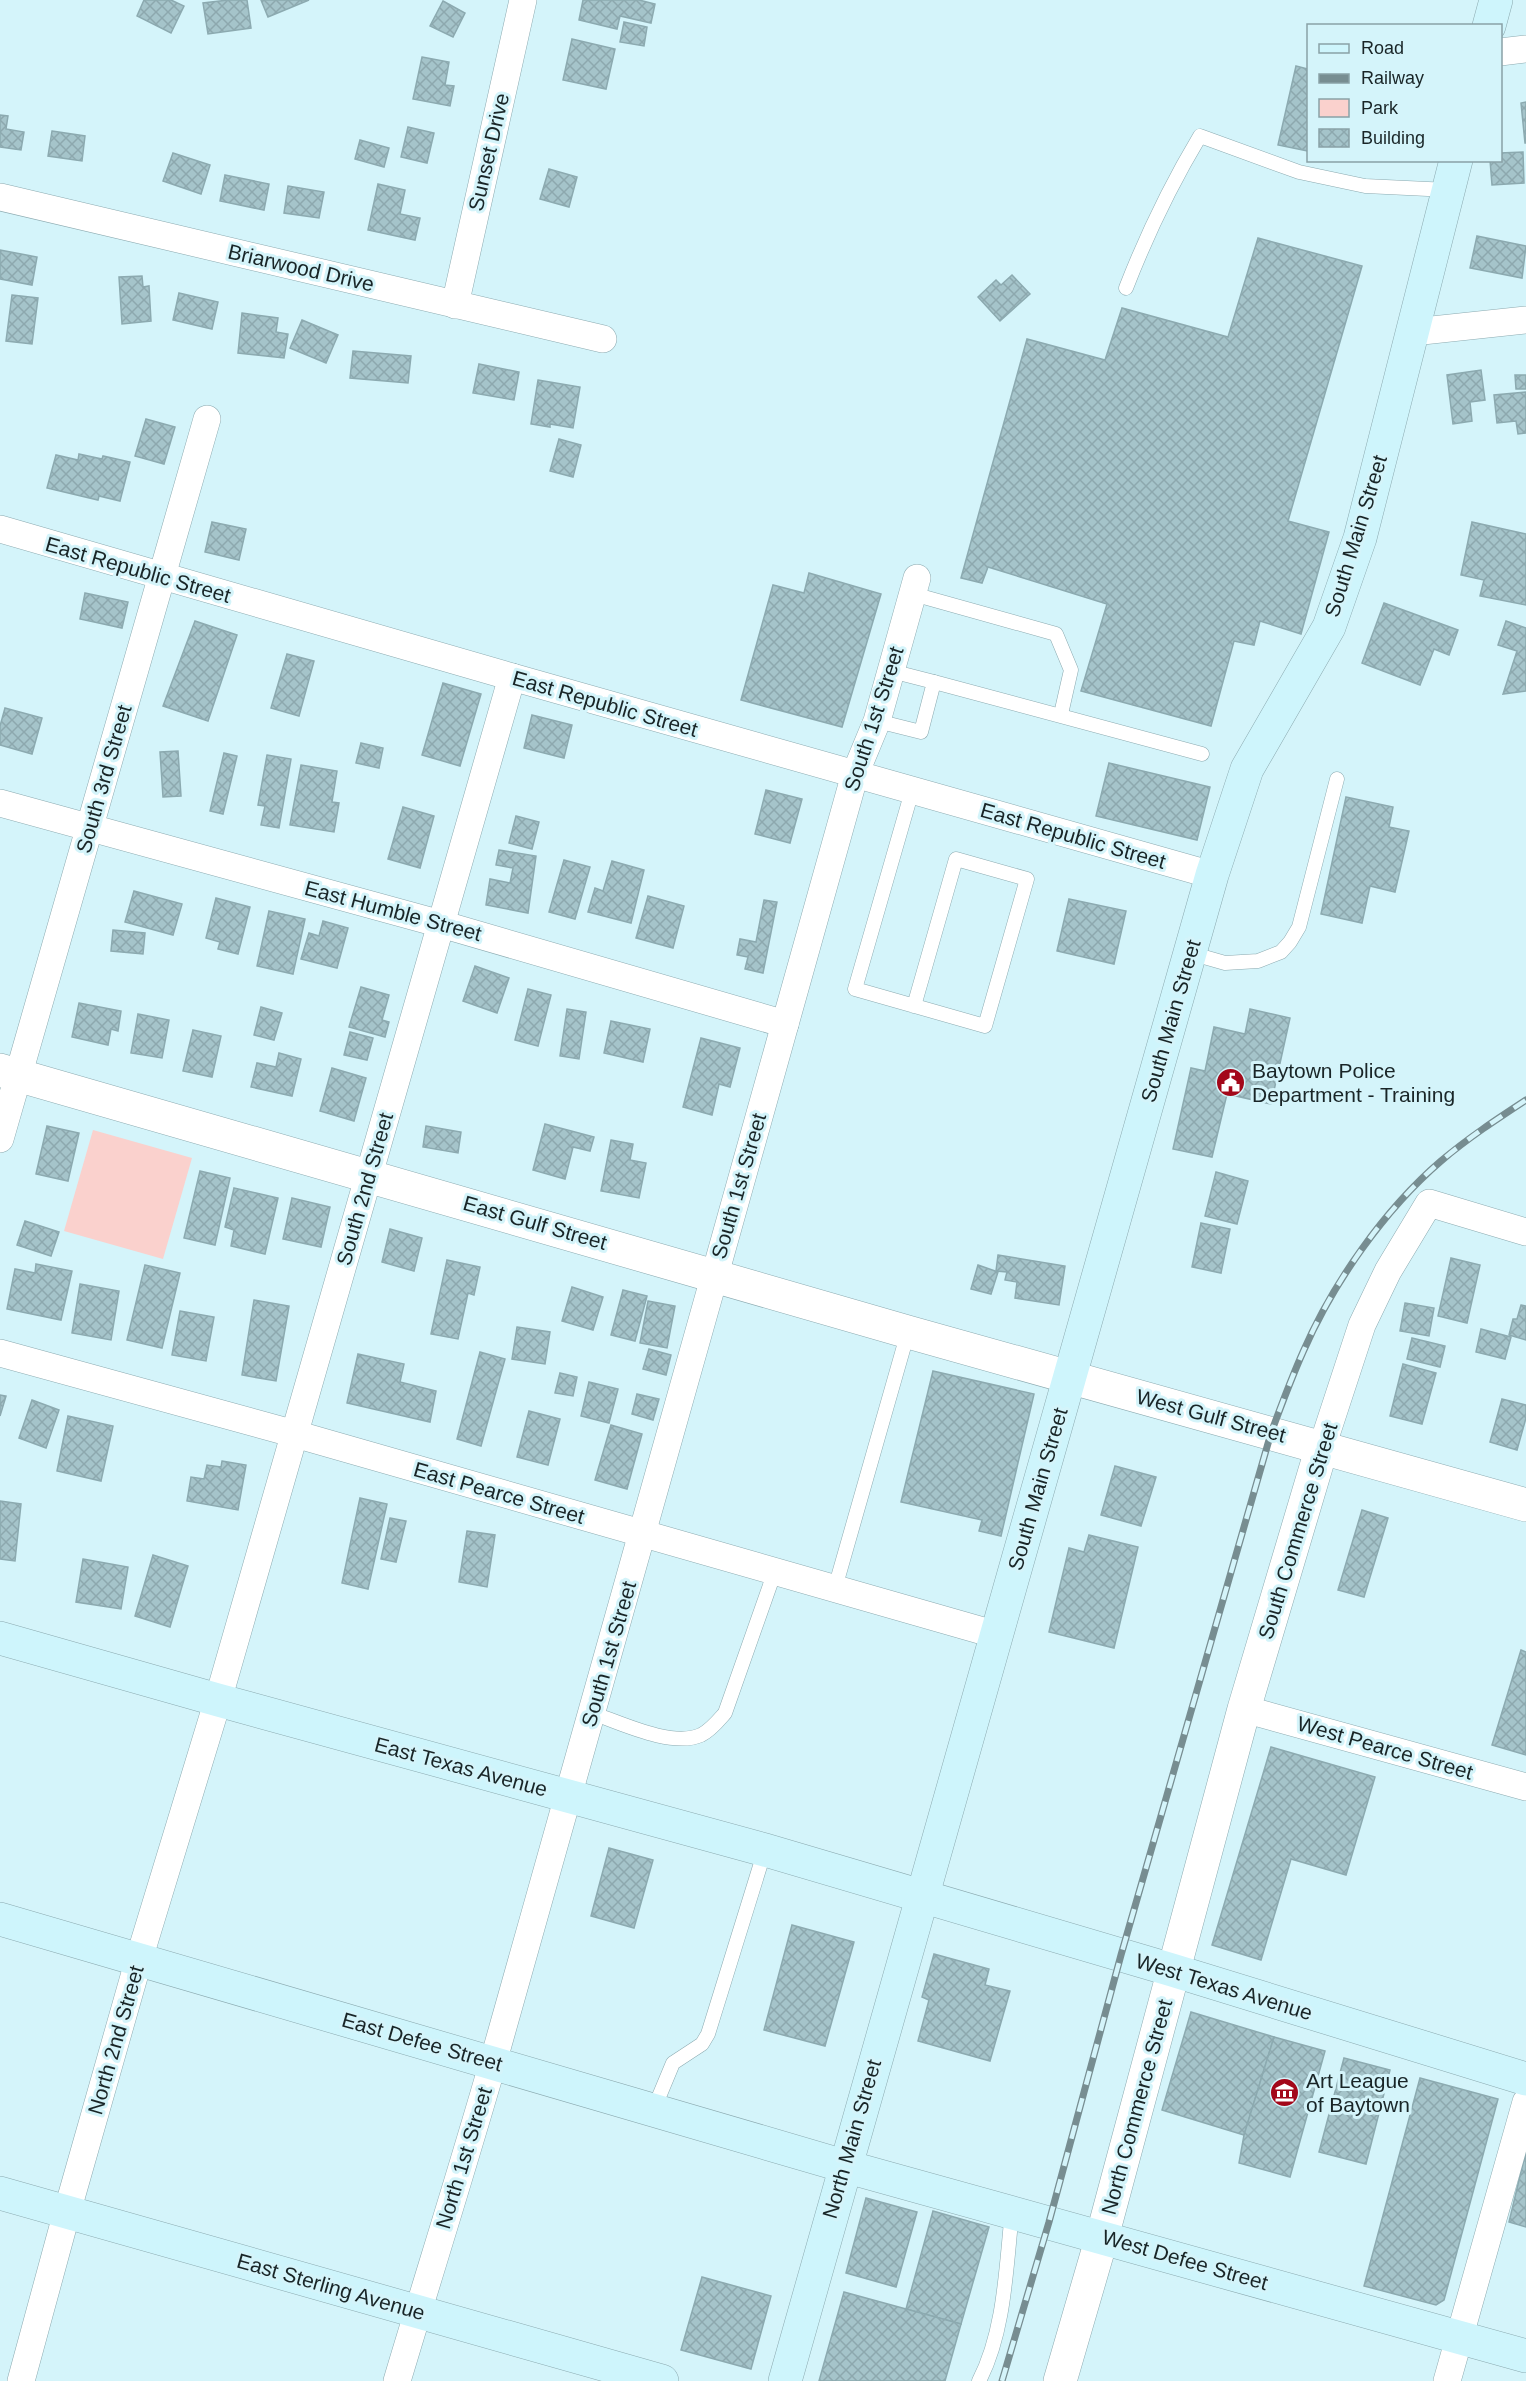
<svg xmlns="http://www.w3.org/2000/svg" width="1526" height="2381" font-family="Helvetica,sans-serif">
	<defs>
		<pattern id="building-cross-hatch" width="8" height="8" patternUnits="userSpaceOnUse" patternTransform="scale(1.5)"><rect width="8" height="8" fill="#a5c4ca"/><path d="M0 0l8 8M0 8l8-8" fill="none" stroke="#8da8ae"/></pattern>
	</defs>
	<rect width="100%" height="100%" fill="#d4f4fa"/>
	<polygon fill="#fad1cd" points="93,1130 192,1158 163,1259 64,1231"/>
	<g fill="url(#building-cross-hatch)" stroke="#8caab0" stroke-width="1.5">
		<polygon points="144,0 171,0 184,6 171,33 137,16"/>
		<polygon points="228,0 247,0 251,28 208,34 203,3"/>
		<polygon points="261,0 309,0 268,17"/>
		<polygon points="583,0 639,0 655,4 651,23 620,16 617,29 579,20"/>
		<polygon points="443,1 465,13 453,37 430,26"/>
		<polygon points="624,22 647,27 644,46 620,42"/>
		<polygon points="572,39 615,49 606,89 563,80"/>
		<polygon points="422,57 449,62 445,85 454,86 450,106 413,99"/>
		<polygon points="1296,66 1308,69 1308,151 1278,145"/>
		<polygon points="1526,102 1526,143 1525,143 1521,103"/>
		<polygon points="0,115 8,116 6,129 24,132 21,150 0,147"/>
		<polygon points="408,127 434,133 427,163 401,157"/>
		<polygon points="52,131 85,136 82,161 48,156"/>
		<polygon points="360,140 389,148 384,167 355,159"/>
		<polygon points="1523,152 1524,183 1492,185 1490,160 1500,160 1500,153"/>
		<polygon points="173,153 210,165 201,194 163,181"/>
		<polygon points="549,169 577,177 569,207 540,199"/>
		<polygon points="225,175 269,184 264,210 220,201"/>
		<polygon points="378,184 405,190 400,214 420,218 415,240 368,230"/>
		<polygon points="288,186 324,192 319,218 284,213"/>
		<polygon points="1477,236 1526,246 1522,278 1470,268"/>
		<polygon points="1258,238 1362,266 1288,521 1329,532 1301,634 1260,621 1254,645 1234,641 1211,726 1081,691 1107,604 988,567 982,583 961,578 1027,339 1105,360 1122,308 1228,337"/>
		<polygon points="0,250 37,257 32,285 0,279"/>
		<polygon points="1012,275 1030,294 1000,321 978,297 996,280 1001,285"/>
		<polygon points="142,276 143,287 149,286 151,321 122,324 119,277"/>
		<polygon points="179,293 218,302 212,329 173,320"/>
		<polygon points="12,295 38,298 32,344 6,341"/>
		<polygon points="242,313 278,318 276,332 288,334 284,358 238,353"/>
		<polygon points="302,320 338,335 326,363 290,348"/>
		<polygon points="353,351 411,356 408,383 350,378"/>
		<polygon points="479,364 519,372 514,400 473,393"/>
		<polygon points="1481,370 1485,400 1470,402 1472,421 1453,424 1447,375"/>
		<polygon points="1515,375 1526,375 1526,389 1516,389"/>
		<polygon points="538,380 580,387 573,428 550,424 550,427 531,424"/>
		<polygon points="1526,392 1526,433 1518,434 1516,421 1497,423 1494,395"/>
		<polygon points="146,419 175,427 164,464 135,456"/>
		<polygon points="559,439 581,445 573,477 550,471"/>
		<polygon points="79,454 102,459 103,456 130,462 120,501 99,496 98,500 47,488 56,455 78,460"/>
		<polygon points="212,522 246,529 239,560 205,552"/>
		<polygon points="1472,522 1526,534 1526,605 1480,596 1484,580 1461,575"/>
		<polygon points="809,573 881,594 842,727 741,700 773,585 804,593"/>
		<polygon points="85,593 128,602 122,628 80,619"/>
		<polygon points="1384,603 1458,630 1449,655 1434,649 1420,685 1362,663"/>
		<polygon points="195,621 237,635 208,721 163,706"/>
		<polygon points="1506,621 1526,628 1526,691 1503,694 1517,651 1498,645"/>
		<polygon points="287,654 314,661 299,716 271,708"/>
		<polygon points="443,683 481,694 460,766 422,755"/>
		<polygon points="5,708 42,718 32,754 0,745 0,726"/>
		<polygon points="532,715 572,725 564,758 524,748"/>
		<polygon points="361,743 383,748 379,768 356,763"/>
		<polygon points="178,751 181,796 163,797 160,752"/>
		<polygon points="224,753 237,756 223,814 210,811"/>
		<polygon points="267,755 291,759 279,828 261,825 265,806 258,805"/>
		<polygon points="1109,763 1210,787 1197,840 1096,816"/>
		<polygon points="301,765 337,771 332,802 339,803 334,832 290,825"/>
		<polygon points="766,790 802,799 790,843 755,834"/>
		<polygon points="1346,797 1393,807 1389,827 1409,831 1395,892 1370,886 1362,923 1321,914"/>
		<polygon points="403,807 434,816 420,868 388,859"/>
		<polygon points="516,816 539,822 532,849 509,843"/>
		<polygon points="499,850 536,856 528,913 486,905 490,879 510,883 513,868 496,865"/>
		<polygon points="564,860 590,867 575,919 549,912"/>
		<polygon points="612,861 644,870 631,923 588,912 595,888 603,891"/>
		<polygon points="134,891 182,904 173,935 125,922"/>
		<polygon points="648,896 684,906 673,948 636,938"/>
		<polygon points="216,898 250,907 238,954 218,949 220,942 206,938"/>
		<polygon points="1069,899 1126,911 1114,964 1057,951"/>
		<polygon points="764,900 777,902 763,973 745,969 748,957 737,955 740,939 756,942"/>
		<polygon points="269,911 305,919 293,974 257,966"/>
		<polygon points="323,921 348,928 337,968 301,959 309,933 319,936"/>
		<polygon points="113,930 145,933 143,954 111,951"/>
		<polygon points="475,966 509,978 497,1013 463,1001"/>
		<polygon points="361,987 389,995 382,1020 389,1022 385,1037 349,1027"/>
		<polygon points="528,989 551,995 538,1046 515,1040"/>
		<polygon points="79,1003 121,1011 118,1031 111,1029 108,1045 72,1037"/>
		<polygon points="261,1007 282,1013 274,1040 254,1035"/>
		<polygon points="567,1009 586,1012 579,1059 560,1056"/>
		<polygon points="1250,1009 1290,1018 1271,1104 1227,1094 1212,1157 1173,1149 1191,1068 1205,1071 1214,1027 1245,1034"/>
		<polygon points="138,1014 169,1020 162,1058 131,1053"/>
		<polygon points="611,1021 650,1029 643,1062 604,1053"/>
		<polygon points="193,1030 221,1036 212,1077 183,1071"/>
		<polygon points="350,1032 373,1038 367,1060 344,1055"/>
		<polygon points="701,1038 740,1048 730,1087 719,1084 712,1115 683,1107"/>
		<polygon points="279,1053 301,1059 292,1096 251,1087 257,1063 276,1067"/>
		<polygon points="332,1068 366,1078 354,1121 320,1111"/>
		<polygon points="545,1124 594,1137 590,1151 573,1147 565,1179 533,1170"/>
		<polygon points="47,1126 79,1133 68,1181 36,1174"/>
		<polygon points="426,1126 461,1132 458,1153 423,1147"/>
		<polygon points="611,1140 633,1144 630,1160 646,1163 639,1198 601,1191"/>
		<polygon points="200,1171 230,1178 215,1245 184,1238"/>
		<polygon points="1216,1172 1248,1181 1237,1224 1205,1216"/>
		<polygon points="234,1188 278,1198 265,1254 231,1246 234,1230 225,1227"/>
		<polygon points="292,1198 330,1207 321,1247 283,1239"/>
		<polygon points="25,1221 59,1232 51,1256 17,1245"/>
		<polygon points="1201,1223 1230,1229 1221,1273 1192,1267"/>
		<polygon points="390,1229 422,1238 414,1271 382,1262"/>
		<polygon points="998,1255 1065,1266 1059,1305 1015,1298 1017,1282 1005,1280 1007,1272 996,1271"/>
		<polygon points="1451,1258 1480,1265 1467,1323 1438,1316"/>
		<polygon points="447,1260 480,1267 474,1295 468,1293 458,1339 431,1334"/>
		<polygon points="36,1264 72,1271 61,1320 7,1309 15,1269 35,1273"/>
		<polygon points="145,1265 180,1273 162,1348 127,1340"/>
		<polygon points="978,1265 998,1272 991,1294 971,1289"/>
		<polygon points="80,1284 119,1291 111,1340 72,1333"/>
		<polygon points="572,1287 603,1297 593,1330 562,1321"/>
		<polygon points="623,1290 647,1296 635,1341 611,1335"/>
		<polygon points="254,1300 289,1306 276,1381 242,1375"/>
		<polygon points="648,1301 675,1306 667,1348 640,1343"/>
		<polygon points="1405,1303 1434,1308 1429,1336 1400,1331"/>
		<polygon points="1521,1305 1526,1306 1526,1340 1509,1335 1513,1319 1517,1319"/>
		<polygon points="180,1311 214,1317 206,1361 172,1355"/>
		<polygon points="517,1327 550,1332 545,1364 512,1359"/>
		<polygon points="1481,1329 1511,1337 1505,1359 1476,1352"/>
		<polygon points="1412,1338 1445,1346 1440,1367 1407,1359"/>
		<polygon points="649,1349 671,1355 666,1375 643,1369"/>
		<polygon points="480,1352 505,1359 481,1446 457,1439"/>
		<polygon points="358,1354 404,1364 400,1382 436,1391 430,1422 347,1403"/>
		<polygon points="1403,1364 1436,1373 1422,1424 1390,1416"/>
		<polygon points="933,1371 1034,1394 1001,1536 979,1531 982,1520 901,1502"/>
		<polygon points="560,1373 577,1377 573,1396 555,1393"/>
		<polygon points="589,1382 618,1389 609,1423 581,1416"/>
		<polygon points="637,1394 659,1399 653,1420 632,1414"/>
		<polygon points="0,1395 6,1396 0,1416"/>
		<polygon points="1502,1399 1526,1405 1526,1418 1517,1450 1490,1442"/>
		<polygon points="32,1400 59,1410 46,1448 19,1438"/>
		<polygon points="529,1411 560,1419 548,1465 517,1457"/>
		<polygon points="68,1416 113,1426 101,1481 57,1471"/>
		<polygon points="611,1425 642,1434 627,1489 595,1480"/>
		<polygon points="222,1461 246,1465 238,1510 187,1501 191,1477 204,1479 207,1465 221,1467"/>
		<polygon points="1115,1466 1156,1477 1141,1526 1101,1515"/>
		<polygon points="360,1498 387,1504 368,1589 342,1583"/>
		<polygon points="0,1501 21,1504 15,1561 0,1559"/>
		<polygon points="1362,1510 1388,1518 1364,1597 1338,1590"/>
		<polygon points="390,1518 406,1521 396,1562 381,1559"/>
		<polygon points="467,1531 495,1535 487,1587 459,1582"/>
		<polygon points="1089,1535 1138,1547 1114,1648 1049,1632 1069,1548 1084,1552"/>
		<polygon points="153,1555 188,1566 170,1627 135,1616"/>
		<polygon points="83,1559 128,1567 121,1609 76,1602"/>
		<polygon points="1521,1650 1526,1652 1526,1755 1492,1745"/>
		<polygon points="1271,1747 1375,1777 1346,1875 1291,1859 1261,1960 1212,1945"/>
		<polygon points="609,1848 653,1860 634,1928 591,1916"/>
		<polygon points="792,1925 854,1942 825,2046 764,2030"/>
		<polygon points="934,1954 989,1969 985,1985 1010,1991 990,2061 918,2041 929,2000 922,1997"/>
		<polygon points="1191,2012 1274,2037 1244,2135 1162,2110"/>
		<polygon points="1274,2037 1325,2051 1290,2177 1239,2163 1244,2135"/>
		<polygon points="1344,2058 1390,2070 1366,2164 1319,2152"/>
		<polygon points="1420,2078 1498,2099 1444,2300 1436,2305 1364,2286"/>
		<polygon points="1526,2151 1526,2227 1509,2222"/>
		<polygon points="866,2198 917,2212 896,2287 846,2273"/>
		<polygon points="933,2211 989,2227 961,2324 906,2309"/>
		<polygon points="702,2277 771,2296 751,2369 681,2350"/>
		<polygon points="844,2292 961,2324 945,2381 819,2381"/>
	</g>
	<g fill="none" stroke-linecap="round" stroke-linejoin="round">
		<defs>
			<g id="service">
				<path d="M1126,288C1147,234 1170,186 1200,136L1299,172L1365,186L1449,190"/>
				<polyline points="913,594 1056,634 1071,670 1061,714"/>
				<polyline points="934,682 1202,754"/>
				<polyline points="877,721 921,732 934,682 891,671"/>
				<polyline points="912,791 855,989 985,1026 1027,879 956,859 914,1006"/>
				<polyline points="1190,953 1225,963 1258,961 1281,952 1290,942 1299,927 1337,779"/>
				<polyline points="835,1588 908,1332"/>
				<path d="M592,1713C621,1723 672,1748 701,1735C711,1730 718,1721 725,1713L775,1571"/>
				<polyline points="653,2111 673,2063 702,2044 708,2034 765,1850"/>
				<path d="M979,2381C1005,2331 1006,2267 1012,2212"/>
			</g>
			<g id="minor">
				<polyline points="1500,52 1526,49"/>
				<polyline points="0,197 603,339"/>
				<polyline points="455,305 523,0"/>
				<polyline points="1413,332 1526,320"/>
				<polyline points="0,529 512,677 1212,875"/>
				<polyline points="0,803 441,924 785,1024"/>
				<polyline points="0,1139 207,419"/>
				<polyline points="0,1353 295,1434 997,1635"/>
				<polyline points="1322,1447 1362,1325 1388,1271 1429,1203 1526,1232"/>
				<polyline points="1244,1709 1526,1787"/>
				<polyline points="21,2381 67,2212 139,1959 218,1700 512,677"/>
				<path d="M397,2381C429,2274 463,2167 494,2059C617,1632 734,1202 855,774L877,721L917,578"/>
				<polyline points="1447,2381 1526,2102"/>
			</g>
			<g id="tertiary">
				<polyline points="0,1070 908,1332 1526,1505"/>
				<polyline points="1060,2381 1102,2237 1244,1709 1322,1447"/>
			</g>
			<g id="secondary">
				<polyline points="1489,26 1496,0"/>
				<polyline points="0,1638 218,1700 765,1850 1172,1970 1526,2079"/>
				<polyline points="0,1919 844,2166 1526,2356"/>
				<polyline points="0,2193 662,2381"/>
				<polyline points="785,2381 1212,875 1247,769 1329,627 1360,538 1456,160"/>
			</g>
		</defs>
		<use href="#service" stroke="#8caab0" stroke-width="15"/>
		<use href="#minor" stroke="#8caab0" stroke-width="28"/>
		<use href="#tertiary" stroke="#8caab0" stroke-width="34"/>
		<use href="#secondary" stroke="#8caab0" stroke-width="34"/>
		<use href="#service" stroke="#fff" stroke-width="14"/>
		<use href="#minor" stroke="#fff" stroke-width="27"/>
		<use href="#tertiary" stroke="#fff" stroke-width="33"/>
		<use href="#secondary" stroke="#cef5fc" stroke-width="33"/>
		<defs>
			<path id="rail" d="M1002,2381L1049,2222L1121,1955L1271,1433C1281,1406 1291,1379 1303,1352C1333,1283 1384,1210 1441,1161C1468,1138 1497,1119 1526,1100"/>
		</defs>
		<use href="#rail" stroke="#778d91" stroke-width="7"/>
		<use href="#rail" stroke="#d4f4fa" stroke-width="4.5" stroke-dasharray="14" stroke-linecap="butt"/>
	</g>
	<defs>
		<symbol id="civic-disc" viewBox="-11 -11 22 22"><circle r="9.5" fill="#a3081a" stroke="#d4f4fa"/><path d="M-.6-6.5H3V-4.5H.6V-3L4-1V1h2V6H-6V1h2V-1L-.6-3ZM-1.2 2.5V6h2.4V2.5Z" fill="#fff"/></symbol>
		<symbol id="museum-disc" viewBox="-11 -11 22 22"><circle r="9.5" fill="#a3081a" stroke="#d4f4fa"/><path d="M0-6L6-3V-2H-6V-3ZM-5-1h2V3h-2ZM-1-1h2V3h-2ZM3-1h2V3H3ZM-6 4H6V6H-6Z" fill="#fff"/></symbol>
	</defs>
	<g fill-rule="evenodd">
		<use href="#civic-disc" x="1214" y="1066" width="33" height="33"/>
		<use href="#museum-disc" x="1268" y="2076" width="33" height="33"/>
	</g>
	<g text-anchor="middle" stroke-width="6" stroke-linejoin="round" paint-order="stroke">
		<g font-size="21" fill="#192527" stroke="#d4f4fa">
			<text transform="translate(489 152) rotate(-77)" y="7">Sunset Drive</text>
			<text transform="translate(301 268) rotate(13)" y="7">Briarwood Drive</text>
			<text transform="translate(1356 536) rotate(-73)" y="7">South Main Street</text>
			<text transform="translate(138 570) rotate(16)" y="7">East Republic Street</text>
			<text transform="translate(605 704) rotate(16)" y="7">East Republic Street</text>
			<text transform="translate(874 719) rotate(-72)" y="7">South 1st Street</text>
			<text transform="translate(104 779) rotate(-74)" y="7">South 3rd Street</text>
			<text transform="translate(1073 836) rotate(16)" y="7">East Republic Street</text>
			<text transform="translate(393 911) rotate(15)" y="7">East Humble Street</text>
			<text transform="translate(1171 1021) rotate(-74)" y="7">South Main Street</text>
			<text transform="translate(739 1186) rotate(-74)" y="7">South 1st Street</text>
			<text transform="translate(365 1189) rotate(-74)" y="7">South 2nd Street</text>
			<text transform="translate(535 1223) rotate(16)" y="7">East Gulf Street</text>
			<text transform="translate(1211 1416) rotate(15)" y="7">West Gulf Street</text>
			<text transform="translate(1038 1489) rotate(-74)" y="7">South Main Street</text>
			<text transform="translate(499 1493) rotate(16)" y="7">East Pearce Street</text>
			<text transform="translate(1298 1531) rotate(-73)" y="7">South Commerce Street</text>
			<text transform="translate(609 1654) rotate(-74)" y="7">South 1st Street</text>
			<text transform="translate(1385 1748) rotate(16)" y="7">West Pearce Street</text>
			<text transform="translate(461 1767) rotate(15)" y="7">East Texas Avenue</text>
			<text transform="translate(1224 1987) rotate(17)" y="7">West Texas Avenue</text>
			<text transform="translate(116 2040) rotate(-74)" y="7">North 2nd Street</text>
			<text transform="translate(422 2042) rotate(16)" y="7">East Defee Street</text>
			<text transform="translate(1137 2107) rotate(-75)" y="7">North Commerce Street</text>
			<text transform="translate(852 2139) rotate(-74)" y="7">North Main Street</text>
			<text transform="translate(464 2158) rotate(-73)" y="7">North 1st Street</text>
			<text transform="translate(1185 2260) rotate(16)" y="7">West Defee Street</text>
			<text transform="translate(331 2287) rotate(16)" y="7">East Sterling Avenue</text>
		</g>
		<g font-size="21" fill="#192527" stroke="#d4f4fa" text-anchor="start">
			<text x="1252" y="1078">Baytown Police<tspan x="1252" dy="24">Department - Training</tspan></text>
			<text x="1306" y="2088">Art League<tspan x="1306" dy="24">of Baytown</tspan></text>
		</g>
	</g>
	<rect x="1307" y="24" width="195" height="138" fill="#d4f4fa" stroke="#89a1a6" stroke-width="1.5"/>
	<rect x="1319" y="44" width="30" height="9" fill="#cef5fc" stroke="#89a1a6" stroke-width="1.5"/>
	<text x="1361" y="54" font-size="18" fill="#192527">Road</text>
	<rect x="1319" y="74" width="30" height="9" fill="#778d91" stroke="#89a1a6" stroke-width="1.5"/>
	<text x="1361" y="84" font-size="18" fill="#192527">Railway</text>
	<rect x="1319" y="99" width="30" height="18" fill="#fad1cd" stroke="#89a1a6" stroke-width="1.5"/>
	<text x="1361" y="114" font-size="18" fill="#192527">Park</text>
	<rect x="1319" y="129" width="30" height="18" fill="url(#building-cross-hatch)" stroke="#89a1a6" stroke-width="1.5"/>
	<text x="1361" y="144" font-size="18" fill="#192527">Building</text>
</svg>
